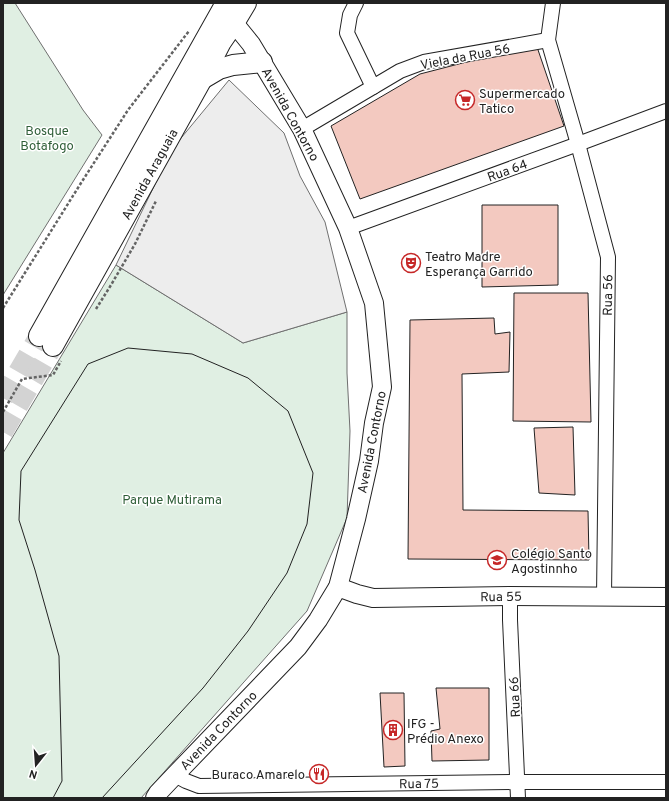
<svg xmlns="http://www.w3.org/2000/svg" width="669" height="801" font-family="Overpass,sans-serif">
	<rect width="100%" height="100%" fill="#fff"/>
	<g fill="#e0efe3" stroke="#6f6f6f">
		<polygon points="3,3 15,3 83,110 102,135 3,295"/>
		<polygon points="116,265 243,343 347,312 347,373 350,431 347,518 307,611 141,798 3,798 3,453"/>
	</g>
	<polygon fill="#ededed" stroke="#6f6f6f" points="229,80 284,133 300,176 325,222 347,312 243,343 116,265 172,149"/>
	<g fill="#f3c9c0" stroke="#222">
		<polygon points="536,44 564,126 360,199 331,126 420,74"/>
		<polygon points="482,205 558,205 558,285 482,287"/>
		<polygon points="514,293 588,293 591,422 513,421"/>
		<polygon points="494,318 495,334 510,332 509,372 462,374 463,510 588,511 589,560 408,559 410,320"/>
		<polygon points="573,427 575,495 539,493 534,428"/>
		<polygon points="436,688 489,688 489,760 432,761 431,731 440,729"/>
		<polygon points="380,693 404,693 405,766 384,767"/>
	</g>
	<g fill="none" stroke-linecap="round" stroke-linejoin="round">
		<g stroke="#d3d3d3" stroke-width="20" stroke-dasharray="20 10" stroke-linecap="butt">
			<polyline points="3,398 39,336"/>
			<polyline points="3,432 53,346"/>
		</g>
		<defs>
			<g id="minor">
				<polyline points="356,3 350,15 347,33 373,87"/>
				<polyline points="553,3 548,40 578,144 608,257 604,597"/>
				<polyline points="302,129 400,71 424,62 548,40"/>
				<polyline points="348,228 578,144 666,111"/>
				<polyline points="510,596 510,620 518,798"/>
				<polyline points="175,775 186,781 199,786 518,782 666,782"/>
			</g>
			<g id="tertiary">
				<polyline points="338,587 357,594 373,598 510,596 666,597"/>
				<polyline points="155,798 158,793 175,775 298,647 318,620 338,587 356,519 369,461 374,423 382,387 374,303 348,228 302,129 251,44 234,23 230,9"/>
			</g>
			<g id="secondary">
				<polyline points="202,79 219,69 233,65 262,62"/>
				<polyline points="39,336 226,3"/>
				<polyline points="53,346 202,79 221,42 234,23 246,3"/>
			</g>
		</defs>
		<use href="#minor" stroke="#222" stroke-width="16"/>
		<use href="#tertiary" stroke="#222" stroke-width="20"/>
		<use href="#secondary" stroke="#222" stroke-width="22"/>
		<g stroke="#646464" stroke-width="2.5" stroke-dasharray="3 2" stroke-linecap="butt">
			<polyline points="3,308 81,183 128,110 189,31"/>
			<polyline points="96,309 111,285 135,244 156,201"/>
			<polyline points="3,412 22,379 53,375 61,361"/>
		</g>
		<use href="#minor" stroke="#fff" stroke-width="14"/>
		<use href="#tertiary" stroke="#fff" stroke-width="18"/>
		<use href="#secondary" stroke="#fff" stroke-width="20"/>
		<polyline stroke="#222" stroke-width="1" points="53,798 62,781 59,656 35,570 19,520 21,471 88,364 128,348 192,354 248,378 288,411 313,473 307,524 287,573 248,631 203,688 102,798"/>
	</g>
	<defs>
		<symbol id="supermarket-ring" viewBox="-11 -11 22 22"><circle r="9.5" fill="#fff" stroke="#c62828" stroke-width="1.5"/><path d="M-6-5.5h2.5l.6 2H6L4.5 2H-2.5L-4.4-4H-6ZM-1.5 3.2a1.3 1.3 0 1 0 .1 0ZM3 3.2a1.3 1.3 0 1 0 .1 0Z" fill="#c62828"/></symbol>
		<symbol id="theatre-ring" viewBox="-11 -11 22 22"><circle r="9.5" fill="#fff" stroke="#c62828" stroke-width="1.5"/><path d="M-5-5.5Q0-4 5-5.5V0Q5 5 0 6Q-5 5-5 0ZM-3.3-2.5H-1v1.5H-3.3ZM1-2.5H3.3v1.5H1ZM-2.8 1Q0 5.5 2.8 1Z" fill="#c62828"/></symbol>
		<symbol id="school-ring" viewBox="-11 -11 22 22"><circle r="9.5" fill="#fff" stroke="#c62828" stroke-width="1.5"/><path d="M0-5L7-2L0 1L-7-2ZM-4 1L0 2.5L4 1V4Q0 6-4 4Z" fill="#c62828"/></symbol>
		<symbol id="building-ring" viewBox="-11 -11 22 22"><circle r="9.5" fill="#fff" stroke="#c62828" stroke-width="1.5"/><path d="M-4-6H4V6H1V3H-1V6H-4ZM-2.5-4.3h1.7v1.8h-1.7ZM.8-4.3h1.7v1.8H.8ZM-2.5-1h1.7V.8h-1.7ZM.8-1h1.7V.8H.8Z" fill="#c62828"/></symbol>
		<symbol id="restaurant-ring" viewBox="-11 -11 22 22"><circle r="9.5" fill="#fff" stroke="#c62828" stroke-width="1.5"/><path d="M-5-6h1v4h1v-4h1v4h1v-4h1v5L-1.5 .5V6h-2V.5L-5-1ZM5-6V6H3V1.5H1.5Q1.5-4 5-6Z" fill="#c62828"/></symbol>
	</defs>
	<g fill-rule="evenodd">
		<use href="#supermarket-ring" x="454" y="89" width="22" height="22"/>
		<use href="#theatre-ring" x="400" y="252" width="22" height="22"/>
		<use href="#school-ring" x="486" y="549" width="22" height="22"/>
		<use href="#building-ring" x="382" y="719" width="22" height="22"/>
		<use href="#restaurant-ring" x="308" y="763" width="22" height="22"/>
	</g>
	<g text-anchor="middle" stroke-width="3" stroke-linejoin="round" paint-order="stroke">
		<g font-size="13" fill="#222" stroke="#fff">
			<text transform="translate(465 56) rotate(-11)" y="5">Viela da Rua 56</text>
			<text transform="translate(291 114) rotate(61)" y="5">Avenida Contorno</text>
			<text transform="translate(507 170) rotate(-20)" y="5">Rua 64</text>
			<text transform="translate(149 174) rotate(-61)" y="5">Avenida Araguaia</text>
			<text transform="translate(607 295) rotate(-89)" y="5">Rua 56</text>
			<text transform="translate(371 442) rotate(-79)" y="5">Avenida Contorno</text>
			<text transform="translate(501 596) rotate(-1)" y="5">Rua 55</text>
			<text transform="translate(514 697) rotate(-93)" y="5">Rua 66</text>
			<text transform="translate(218 730) rotate(-46)" y="5">Avenida Contorno</text>
			<text transform="translate(419 783) rotate(-1)" y="5">Rua 75</text>
		</g>
		<g font-size="13" fill="#222" stroke="#fff" text-anchor="start">
			<text x="479" y="98">Supermercado<tspan x="479" dy="15">Tatico</tspan></text>
			<text x="425" y="261">Teatro Madre<tspan x="425" dy="15">Esperança Garrido</tspan></text>
			<text x="511" y="558">Colégio Santo<tspan x="511" dy="15">Agostinnho</tspan></text>
			<text x="407" y="728">IFG -<tspan x="407" dy="15">Prédio Anexo</tspan></text>
			<text x="305" y="779" text-anchor="end">Buraco Amarelo</text>
		</g>
		<g font-size="13" fill="#2f5e38" stroke="#fff">
			<text x="47" y="135">Bosque<tspan x="47" dy="15">Botafogo</tspan></text>
			<text x="172" y="504">Parque Mutirama</text>
		</g>
	</g>
	<rect width="669" height="801" fill="none" stroke="#222222" stroke-width="8"/>
	<g transform="translate(36 765) rotate(197)" stroke="#ffffff" stroke-width="3" paint-order="stroke">
	<path d="M0-3L7 15L0 10L-7 15Z" fill="#222222"/>
	<text y="-6" font-size="11" font-weight="bold" text-anchor="middle" fill="#222222">N</text>
	</g>
</svg>
